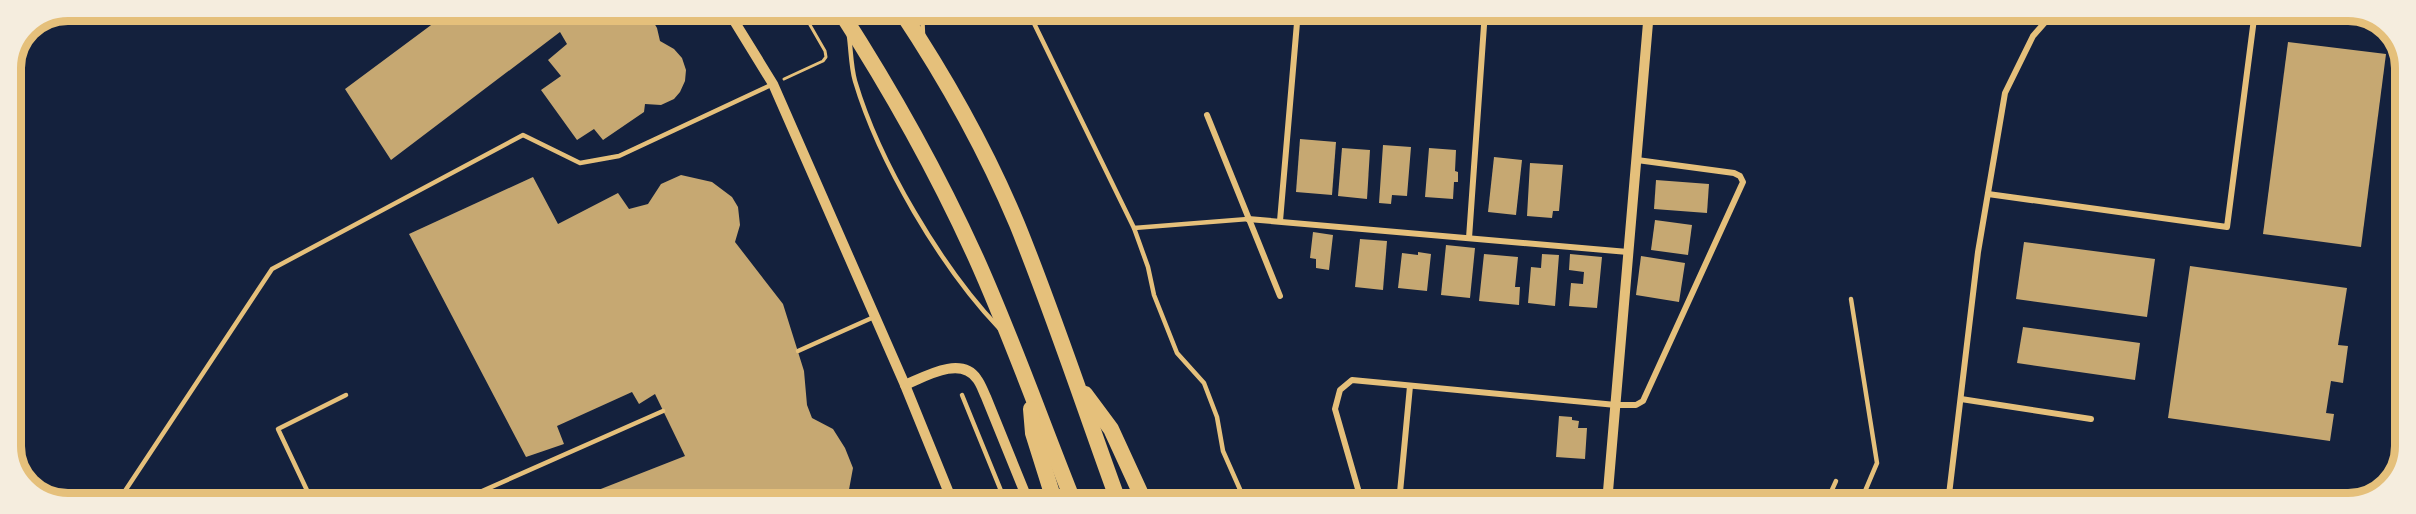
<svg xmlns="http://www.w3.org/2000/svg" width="2416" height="514" font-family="Inter,sans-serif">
	<rect width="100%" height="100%" fill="#14213d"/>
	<g fill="#c6a872">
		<polygon points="450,11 647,11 657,28 660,41 674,49 682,58 686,70 685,81 680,92 674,99 661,105 645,104 644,112 603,140 594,129 577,140 541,90 561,76 548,60 567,44 560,32 391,160 345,89"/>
		<polygon points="2288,42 2386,54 2361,247 2263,234"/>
		<polygon points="1300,139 1336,142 1332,195 1296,192"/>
		<polygon points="1383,145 1411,147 1407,196 1392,195 1391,204 1379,203"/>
		<polygon points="1342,148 1370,150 1367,199 1338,196"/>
		<polygon points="1429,148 1456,150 1455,171 1458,172 1458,182 1454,182 1453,199 1425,197"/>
		<polygon points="1494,157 1522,160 1516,215 1488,212"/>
		<polygon points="1530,163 1563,165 1559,211 1553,211 1552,218 1527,216"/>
		<polygon points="681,175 712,182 732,197 738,207 740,225 735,242 783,304 804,371 807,405 812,418 833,429 845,448 853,468 848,495 854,503 565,503 685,456 655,394 639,404 632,392 557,426 564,444 526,457 409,234 533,177 558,224 618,193 629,209 648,204 661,184"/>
		<polygon points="1656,180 1709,184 1707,213 1654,209"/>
		<polygon points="1655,220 1692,225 1688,255 1651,250"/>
		<polygon points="1313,232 1333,235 1329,270 1316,268 1316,259 1310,258"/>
		<polygon points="1360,239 1387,241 1383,290 1355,287"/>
		<polygon points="2024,242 2155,259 2147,317 2016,299"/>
		<polygon points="1446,245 1475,248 1470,298 1441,295"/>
		<polygon points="1418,252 1431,254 1427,291 1398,288 1402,253 1418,255"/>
		<polygon points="1484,254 1518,257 1515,287 1520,287 1519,305 1479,301"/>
		<polygon points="1542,254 1559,255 1555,306 1528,303 1531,267 1541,268"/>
		<polygon points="1570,254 1602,257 1597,308 1569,306 1571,283 1583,284 1584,272 1569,270"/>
		<polygon points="1641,256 1685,263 1679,302 1636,295"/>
		<polygon points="2190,266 2347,288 2338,345 2348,346 2343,383 2331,381 2326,413 2334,414 2330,441 2168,418"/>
		<polygon points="2023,327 2140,343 2135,380 2017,363"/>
		<polygon points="1559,416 1572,417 1572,420 1579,421 1578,428 1587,428 1585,459 1556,457"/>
	</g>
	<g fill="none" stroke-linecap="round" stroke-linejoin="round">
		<polyline stroke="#e5c07b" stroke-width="3" points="784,79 823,61 826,57 825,51 802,11"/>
		<g stroke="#e5c07b" stroke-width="4.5">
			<polyline points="922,11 923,35"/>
			<polyline points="1028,11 1134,228 1148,267 1154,295 1177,353 1204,383 1217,417 1223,451 1246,503"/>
			<path d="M849,36C851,51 851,67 855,81C879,162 941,267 999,328"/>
			<polyline points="1134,228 1248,219"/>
			<polyline points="1851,299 1877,463 1860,503"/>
			<polyline points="798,351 874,317"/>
			<polyline points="962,395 1006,503"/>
			<polyline points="120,502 119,500 272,269 523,135 580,163 619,156 773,84"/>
			<polyline points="313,503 278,429 346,395"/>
			<polyline points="455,503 663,411"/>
			<polyline points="1826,503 1836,481"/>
		</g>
		<g stroke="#e5c07b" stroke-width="6">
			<polyline points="1207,115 1280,296"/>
			<polyline points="1988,194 2227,227 2255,11"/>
			<polyline points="1248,219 1628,252"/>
			<polyline points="1280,221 1298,11"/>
			<polyline points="1469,238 1485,11"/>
			<polyline points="1961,399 2091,419"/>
			<polyline points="1362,503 1335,409 1340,390 1352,380 1616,405 1636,405 1643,401 1743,182 1740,176 1734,173 1637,160"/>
			<polyline points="1399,503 1410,386"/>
			<polyline points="1948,503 1978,252 2005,93 2033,36 2055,11"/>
		</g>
		<g stroke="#e5c07b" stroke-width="10">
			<polyline points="728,11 773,84 905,385 953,503"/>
			<path d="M905,385C924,377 961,355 977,379C981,384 983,391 986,397L1029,503"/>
			<polyline points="1607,503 1649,11"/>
		</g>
		<g stroke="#e5c07b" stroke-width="16">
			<path d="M840,11C891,90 937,172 976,258C1012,338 1041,421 1074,503"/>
			<path d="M901,11C945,77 986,150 1017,224C1054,315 1085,410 1119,503"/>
			<polyline points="1085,394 1111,429 1145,503"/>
			<polyline points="1031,409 1033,433 1055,503"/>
		</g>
	</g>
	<path d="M0 0H2416V514H0ZM68 21H2348A47 47 0 0 1 2395 68V446A47 47 0 0 1 2348 493H68A47 47 0 0 1 21 446V68A47 47 0 0 1 68 21Z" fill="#f5edde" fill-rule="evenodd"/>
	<path fill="none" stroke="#e5c07b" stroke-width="8" d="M68 21H2348A47 47 0 0 1 2395 68V446A47 47 0 0 1 2348 493H68A47 47 0 0 1 21 446V68A47 47 0 0 1 68 21Z"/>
</svg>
